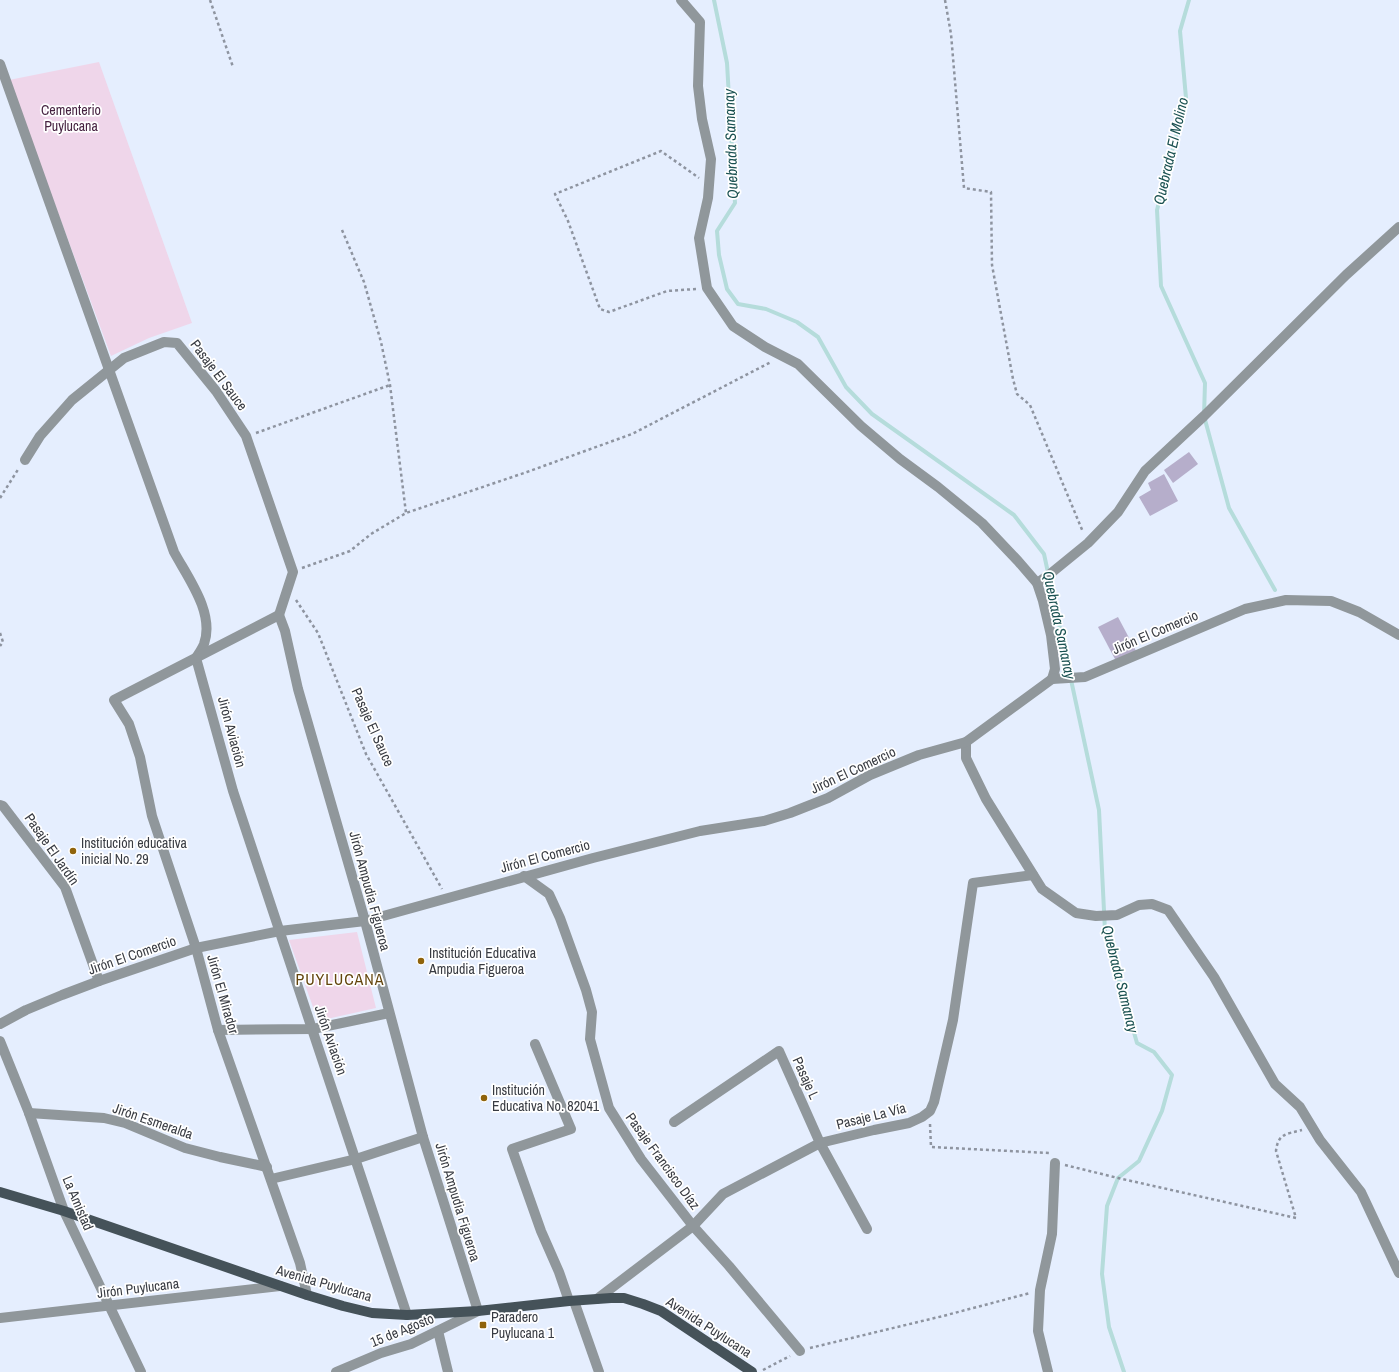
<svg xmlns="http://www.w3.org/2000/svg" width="1399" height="1372" font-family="'Archivo Narrow',sans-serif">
	<rect width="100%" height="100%" fill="#e5eefe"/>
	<g fill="#efd6ea">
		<polygon points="99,62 192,323 149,338 111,356 9,80"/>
		<polygon points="357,932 376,1008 318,1021 289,940"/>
	</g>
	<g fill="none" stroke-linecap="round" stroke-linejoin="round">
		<g stroke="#b5dcdb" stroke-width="4">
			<polyline points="714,0 727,63 735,203 717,231 719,255 727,289 738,304 766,309 797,322 818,337 846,387 872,414 1014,515 1044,554 1099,810 1105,931 1137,1043 1154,1052 1172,1075 1162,1111 1139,1161 1118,1178 1107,1206 1102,1274 1109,1327 1124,1372"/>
			<polyline points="1189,0 1180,31 1186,98 1157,210 1161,286 1205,383 1204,416 1229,508 1275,590"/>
		</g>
	</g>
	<g fill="#b6aecb">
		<polygon points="1189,452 1198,464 1173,483 1164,470"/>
		<polygon points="1164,474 1178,501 1150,516 1139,497 1151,490 1148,483"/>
		<polygon points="1118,617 1136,651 1116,661 1098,627"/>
	</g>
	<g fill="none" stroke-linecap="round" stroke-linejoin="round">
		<g stroke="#8e94a0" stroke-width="2.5" stroke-dasharray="3 3" stroke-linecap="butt">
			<polyline points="210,0 233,67"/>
			<polyline points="945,0 951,34 964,188 991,192 992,265 1013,379 1017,394 1030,405 1083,532"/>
			<polyline points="342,230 364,282 381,342 390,385 406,513"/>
			<polyline points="696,289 667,291 609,312 600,309 568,221 555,194 661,151 699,178"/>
			<polyline points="256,433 390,385"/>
			<polyline points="0,498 19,468"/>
			<polyline points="302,568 350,551 371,534 406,513 527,472 632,434 771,362"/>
			<polyline points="296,600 318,633 366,754 442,889"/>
			<polyline points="0,633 3,642 0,646"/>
			<polyline points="930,1124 931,1147 1049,1153"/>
			<path d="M1065,1165L1118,1178L1296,1218L1276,1151C1278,1133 1287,1134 1302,1130"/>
			<polyline points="810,1348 943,1316 1030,1293"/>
			<polyline points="763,1370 790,1356"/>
		</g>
		<g stroke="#90979b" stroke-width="10">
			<polyline points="681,0 700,22 698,86 702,119 711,159 708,198 699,238 707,288 733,326 765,347 798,364 861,426 900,459 938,487 982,523 1018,561 1037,583 1043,601 1051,635 1055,669 1052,679"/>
			<path d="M0,64L174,552C188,578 215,613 204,644C202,649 199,653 196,658L233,791L407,1315"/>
			<polyline points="25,460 40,436 72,400 124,358 164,342 177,343 216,391 246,436 293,572 279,615"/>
			<polyline points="1037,583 1050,574 1088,543 1118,512 1145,471 1204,416 1346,275 1399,227"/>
			<polyline points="279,615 285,631 298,689 365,921 423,1137 478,1311 411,1344 381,1353 336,1372"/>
			<polyline points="279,615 114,700 129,724 140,757 152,816 196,948 218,1030 300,1263 307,1295"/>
			<polyline points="966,742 966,758 986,799 1042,889 1076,913 1096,916 1117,915 1139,905 1152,904 1168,910 1214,977 1275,1084 1300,1107 1320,1140 1361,1192 1399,1273"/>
			<polyline points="0,805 3,806 65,887 99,981"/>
			<polyline points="524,876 549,894 560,918 586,990 592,1012 590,1039 609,1108 641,1159 693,1226 729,1266 800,1351"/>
			<polyline points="0,1024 26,1010 62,995 99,981 196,948 280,931 365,921 593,858 700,831 764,821 790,813 828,798 870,775 919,755 966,742 1052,679 1085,677 1245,609 1286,600 1331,601 1359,612 1399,635"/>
			<polyline points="218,1030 313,1029 389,1013"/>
			<polyline points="0,1041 29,1113 64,1211 141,1372"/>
			<polyline points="535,1044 571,1129 512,1149 541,1231 559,1272 569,1301"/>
			<polyline points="29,1113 104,1118 125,1123 185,1148 220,1157 267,1167"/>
			<polyline points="674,1122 779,1051 820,1143 867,1229"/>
			<polyline points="271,1179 356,1159 423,1137"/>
			<polyline points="597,1299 693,1226 723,1194 820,1143 874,1130 909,1123 922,1117 930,1111 934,1102 953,1020 973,883 1033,875"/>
			<polyline points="574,1301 599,1372"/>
			<polyline points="0,1318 280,1286"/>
			<polyline points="438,1331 448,1372"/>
			<polyline points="1048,1372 1038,1331 1040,1290 1052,1234 1055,1163"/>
		</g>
		<polyline stroke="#455259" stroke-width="10" points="0,1192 64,1211 307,1295 343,1306 372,1313 407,1315 478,1311 569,1301 611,1298 624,1298 643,1304 661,1311 752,1372"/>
	</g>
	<g fill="#8f630b" stroke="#fff" stroke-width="1.5">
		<circle cx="73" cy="851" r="4"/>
		<circle cx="421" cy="961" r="4"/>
		<circle cx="484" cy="1098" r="4"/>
		<rect x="479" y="1321" width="8" height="8" rx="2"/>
	</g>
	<g text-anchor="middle" stroke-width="3.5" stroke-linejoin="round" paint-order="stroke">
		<g font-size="14" fill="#462241" stroke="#fff">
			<text x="71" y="115">Cementerio<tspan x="71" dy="16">Puylucana</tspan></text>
		</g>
		<g font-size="14" fill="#383b42" stroke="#fff">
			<text transform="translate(219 375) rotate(53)" y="5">Pasaje El Sauce</text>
			<text transform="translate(1155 632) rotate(-23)" y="5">Jirón El Comercio</text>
			<text transform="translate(373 727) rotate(66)" y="5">Pasaje El Sauce</text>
			<text transform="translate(232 732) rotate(75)" y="5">Jirón Aviación</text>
			<text transform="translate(853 770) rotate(-25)" y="5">Jirón El Comercio</text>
			<text transform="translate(52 849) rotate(55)" y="5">Pasaje El Jardín</text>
			<text transform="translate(545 856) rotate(-15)" y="5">Jirón El Comercio</text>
			<text transform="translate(370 891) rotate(75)" y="5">Jirón Ampudia Figueroa</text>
			<text transform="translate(132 955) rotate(-19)" y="5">Jirón El Comercio</text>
			<text transform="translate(223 994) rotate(74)" y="5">Jirón El Mirador</text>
			<text transform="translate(331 1040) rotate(71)" y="5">Jirón Aviación</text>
			<text transform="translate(806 1078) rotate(66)" y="5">Pasaje L</text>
			<text transform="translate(871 1116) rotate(-14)" y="5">Pasaje La Vía</text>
			<text transform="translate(153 1121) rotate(19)" y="5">Jirón Esmeralda</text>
			<text transform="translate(663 1161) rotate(54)" y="5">Pasaje Francisco Díaz</text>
			<text transform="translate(458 1202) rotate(73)" y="5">Jirón Ampudia Figueroa</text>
			<text transform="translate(78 1203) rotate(67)" y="5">La Amistad</text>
			<text transform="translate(324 1283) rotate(16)" y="5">Avenida Puylucana</text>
			<text transform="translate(138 1288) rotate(-7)" y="5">Jirón Puylucana</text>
			<text transform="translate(709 1327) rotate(33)" y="5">Avenida Puylucana</text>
			<text transform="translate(402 1330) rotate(-22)" y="5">15 de Agosto</text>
		</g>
		<g font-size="14" fill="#383b42" stroke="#fff" text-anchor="start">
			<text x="81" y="848">Institución educativa<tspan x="81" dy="16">inicial No. 29</tspan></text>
			<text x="429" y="958">Institución Educativa<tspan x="429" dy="16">Ampudia Figueroa</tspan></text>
			<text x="492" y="1095">Institución<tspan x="492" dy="16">Educativa No. 82041</tspan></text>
			<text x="491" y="1322">Paradero<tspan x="491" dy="16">Puylucana 1</tspan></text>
		</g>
		<g font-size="15" font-style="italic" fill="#1a5151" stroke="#fff">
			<text transform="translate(731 144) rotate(-92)" y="5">Quebrada Samanay</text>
			<text transform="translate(1171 151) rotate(-77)" y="5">Quebrada El Molino</text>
			<text transform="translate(1059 625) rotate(78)" y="5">Quebrada Samanay</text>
			<text transform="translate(1120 979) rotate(76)" y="5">Quebrada Samanay</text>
		</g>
		<g font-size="16" letter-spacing="1" fill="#63440c" stroke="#fff">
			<text x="340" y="985">PUYLUCANA</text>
		</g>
	</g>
</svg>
